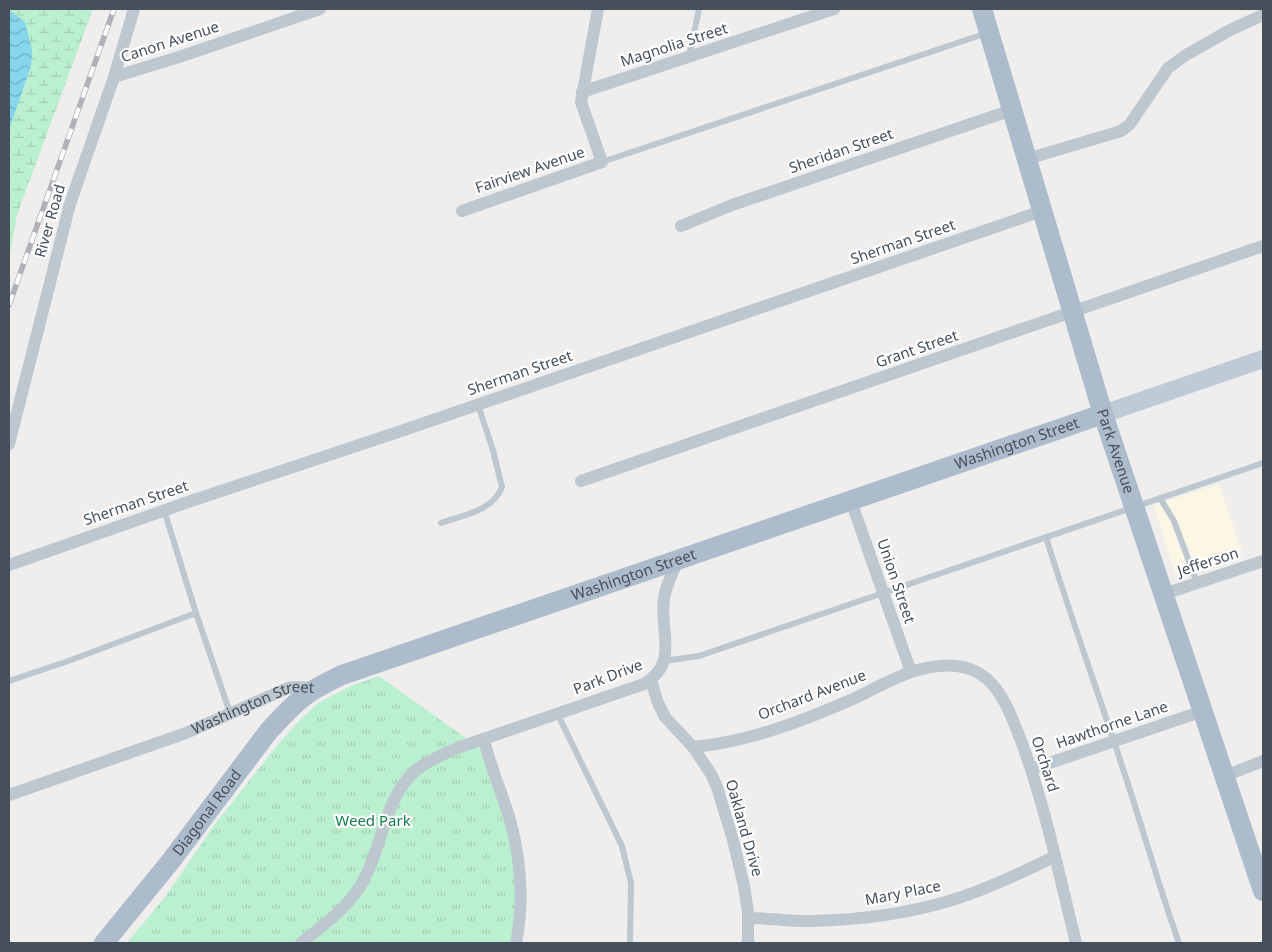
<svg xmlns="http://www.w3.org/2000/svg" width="1272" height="952" font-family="'Noto Sans',sans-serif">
	<defs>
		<pattern id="wetland-marsh" width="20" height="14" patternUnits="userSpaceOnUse" patternTransform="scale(1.25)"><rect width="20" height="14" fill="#baefcf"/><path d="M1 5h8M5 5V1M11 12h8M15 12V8" fill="none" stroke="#a1cfb4"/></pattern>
		<pattern id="park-tufts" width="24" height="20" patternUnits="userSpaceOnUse" patternTransform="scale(1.25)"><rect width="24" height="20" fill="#baefcf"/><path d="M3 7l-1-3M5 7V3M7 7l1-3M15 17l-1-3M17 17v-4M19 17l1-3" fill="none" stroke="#a1cfb4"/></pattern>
		<pattern id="water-waves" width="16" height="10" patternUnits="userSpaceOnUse" patternTransform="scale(1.25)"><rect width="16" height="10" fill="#86d6ed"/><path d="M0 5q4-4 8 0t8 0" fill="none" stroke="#6fb0c3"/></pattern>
	</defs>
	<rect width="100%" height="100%" fill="#f0eded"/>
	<polygon fill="#fcf6e5" points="1219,484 1242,552 1175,575 1154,505"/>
	<polygon fill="url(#wetland-marsh)" points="9,9 93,9 17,215 9,260"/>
	<polygon fill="url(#park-tufts)" points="379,676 484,751 513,851 516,906 510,943 127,943 165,897 215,824 280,742 299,721 318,703 351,686"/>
	<polygon fill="url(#water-waves)" points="9,10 25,22 32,50 31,66 9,130"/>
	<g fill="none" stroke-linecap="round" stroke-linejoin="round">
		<g stroke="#bdc7d0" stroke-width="6">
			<polyline points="689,56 699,9"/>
			<polyline points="602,162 987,33"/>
			<polyline points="1160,498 1174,521 1197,583"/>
			<polyline points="164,510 196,613 230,713"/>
			<path d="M441,523C463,515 493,511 502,487L493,450L478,405"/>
			<path d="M1046,537C1070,616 1099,694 1124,772C1143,829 1159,887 1179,943"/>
			<polyline points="664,661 699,656 1263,463"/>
			<polyline points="9,681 71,660 196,613"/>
			<polyline points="557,713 622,846 631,883 630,943"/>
		</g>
		<g stroke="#bdc7d0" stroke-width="12">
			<polyline points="114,77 182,56 320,9"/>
			<polyline points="582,92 834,9"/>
			<polyline points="1027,159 1121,131 1130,124 1168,68 1186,55 1230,30 1263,15"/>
			<polyline points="462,211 602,162 581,102 598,9"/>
			<polyline points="681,226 732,205 1012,110"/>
			<polyline points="9,444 70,204 114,77 134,9"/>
			<polyline points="581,481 1263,246"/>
			<polyline points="851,501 911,672"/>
			<polyline points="9,565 191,501 404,430 1042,211"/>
			<polyline points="1164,594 1263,561"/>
			<polyline points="651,680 658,703 665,717 693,747 711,774 717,787 733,840 744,886 748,912 748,943"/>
			<path d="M484,739C490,766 502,793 510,820C521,860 524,902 516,943"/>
			<path d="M693,747C748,742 803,721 853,699C872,690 891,679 911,672C936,664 966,661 987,679C1004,694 1012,718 1020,738C1045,804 1059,875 1076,943"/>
			<polyline points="1032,769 1203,711"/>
			<polyline points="1225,776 1263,761"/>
			<path id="s1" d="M9,795L186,733L288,688L295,687L316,688"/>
			<path d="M749,918C770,918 792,922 813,921C859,920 905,914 949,901C986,890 1020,873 1054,857"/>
			<path d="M301,943C321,927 345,910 359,888C382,853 382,802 414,772C426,761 443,755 457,748L644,684C680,662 659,632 664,599C666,585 673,571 679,559"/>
		</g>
		<polyline stroke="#bfcad7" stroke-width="18" points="1103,414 1263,359"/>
		<g stroke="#acbccd" stroke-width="20">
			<path id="s2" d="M982,9L1103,414L1263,891"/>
			<path id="s3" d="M104,943L170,862L268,732C280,719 292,705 306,695C317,687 330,681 342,675L1103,414"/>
		</g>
		<defs>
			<polyline id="rail" points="9,305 114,9"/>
		</defs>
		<use href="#rail" stroke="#afb2b8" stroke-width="5.5"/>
		<use href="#rail" stroke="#fff" stroke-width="4" stroke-dasharray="11" stroke-linecap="butt"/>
	</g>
	<g text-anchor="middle" stroke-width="4.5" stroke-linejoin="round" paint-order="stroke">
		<g font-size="15" fill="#45505b" stroke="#fff">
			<text transform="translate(170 42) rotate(-18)" y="5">Canon Avenue</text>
			<text transform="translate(674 45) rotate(-18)" y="5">Magnolia Street</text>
			<text transform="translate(841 151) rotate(-19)" y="5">Sheridan Street</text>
			<text transform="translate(530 170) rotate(-19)" y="5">Fairview Avenue</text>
			<text transform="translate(50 221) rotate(-74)" y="5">River Road</text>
			<text transform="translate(903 242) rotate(-19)" y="5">Sherman Street</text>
			<text transform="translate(917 349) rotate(-19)" y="5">Grant Street</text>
			<text transform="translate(520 373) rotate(-19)" y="5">Sherman Street</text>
			<text dy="5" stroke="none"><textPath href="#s3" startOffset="1075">Washington Street</textPath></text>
			<text dy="5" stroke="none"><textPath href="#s2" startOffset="462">Park Avenue</textPath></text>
			<text transform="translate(136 503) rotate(-19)" y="5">Sherman Street</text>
			<text transform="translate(1208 562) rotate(-18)" y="5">Jefferson</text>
			<text dy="5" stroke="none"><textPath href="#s3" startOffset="670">Washington Street</textPath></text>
			<text transform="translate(896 581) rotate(71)" y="5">Union Street</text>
			<text transform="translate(608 677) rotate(-21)" y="5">Park Drive</text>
			<text transform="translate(812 695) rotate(-21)" y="5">Orchard Avenue</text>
			<text dy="5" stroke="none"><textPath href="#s1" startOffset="260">Washington Street</textPath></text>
			<text transform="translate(1112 725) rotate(-19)" y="5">Hawthorne Lane</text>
			<text transform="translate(1045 764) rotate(72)" y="5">Orchard</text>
			<text dy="5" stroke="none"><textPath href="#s3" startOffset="166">Diagonal Road</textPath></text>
			<text transform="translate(744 828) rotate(74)" y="5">Oakland Drive</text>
			<text transform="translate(903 893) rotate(-11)" y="5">Mary Place</text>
		</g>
		<g font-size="15" fill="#157d4a" stroke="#fff">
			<text x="373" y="826">Weed Park</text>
		</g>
	</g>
	<rect width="1272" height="952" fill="none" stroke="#45505b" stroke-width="20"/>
</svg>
